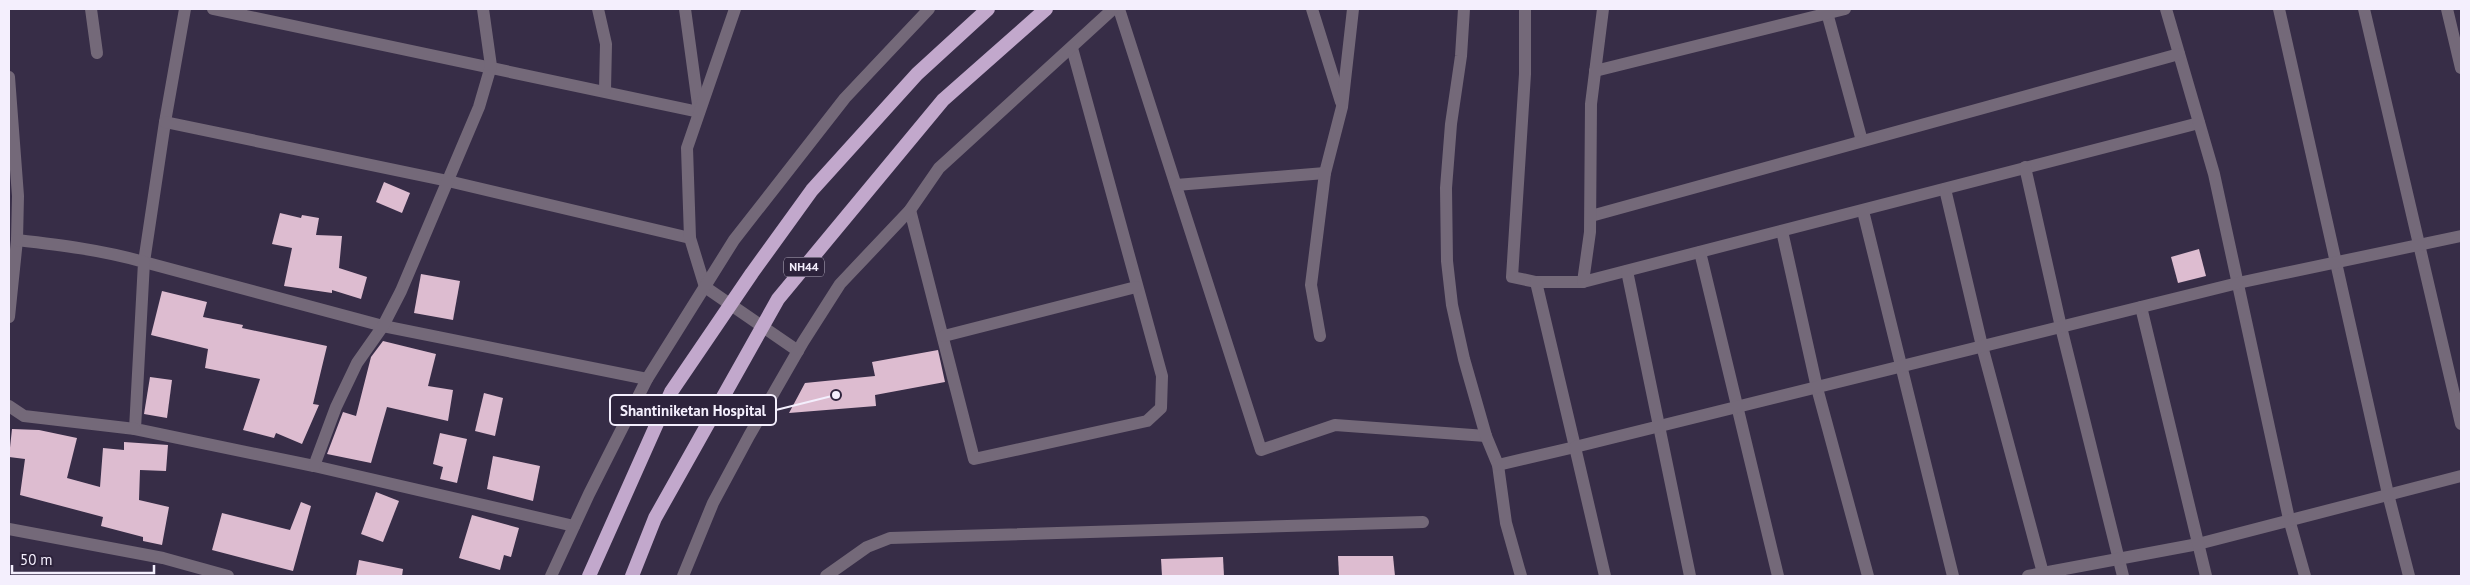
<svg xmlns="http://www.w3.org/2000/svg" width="2470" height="585" font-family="'PT Sans',sans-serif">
	<rect width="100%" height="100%" fill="#372d47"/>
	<g fill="#ddbcd0">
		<polygon points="384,182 410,193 402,213 376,202"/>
		<polygon points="280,213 301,218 302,215 319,218 316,235 342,236 339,268 367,277 361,299 332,290 332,293 284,286 292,248 272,244"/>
		<polygon points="2199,249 2206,276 2178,283 2171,257"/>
		<polygon points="421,274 460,281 453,320 414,313"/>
		<polygon points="162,291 207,302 203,317 243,325 242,328 327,346 313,404 319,405 302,444 276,433 274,438 243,430 260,379 205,368 208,349 151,335"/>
		<polygon points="383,341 436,354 428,386 453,390 448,421 387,407 371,463 327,454 343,412 356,416 371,357"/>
		<polygon points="938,350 945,382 875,395 876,406 789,413 805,383 875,376 872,362"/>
		<polygon points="150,377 172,380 167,418 144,414"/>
		<polygon points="484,393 503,398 495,436 475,431"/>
		<polygon points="12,429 39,430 77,438 67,478 100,487 103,448 124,450 124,442 168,445 166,471 140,470 139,500 169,507 162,545 143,541 143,537 101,526 103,517 20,495 25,459 9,457"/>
		<polygon points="440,433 467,439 457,483 440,479 443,467 433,464"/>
		<polygon points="493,456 540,466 533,501 487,489"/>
		<polygon points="376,492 399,501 383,542 361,534"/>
		<polygon points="301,502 311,506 293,571 212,550 222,513 290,530"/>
		<polygon points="472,515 519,528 511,557 504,555 500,570 459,558"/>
		<polygon points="1338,556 1393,556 1395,576 1339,576"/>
		<polygon points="1223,557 1224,576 1162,576 1161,559"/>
		<polygon points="359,560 403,569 402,576 356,576"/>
	</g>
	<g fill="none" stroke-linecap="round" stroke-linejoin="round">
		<g stroke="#746979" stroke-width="12">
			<polyline points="91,9 97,53"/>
			<polyline points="185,9 165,122 144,262 383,326 647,379"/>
			<polyline points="213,9 699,112 685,9"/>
			<polyline points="598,9 606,44 605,90"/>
			<polyline points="1119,9 1261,450 1335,425 1486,436"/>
			<polyline points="1312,9 1341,102"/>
			<polyline points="1464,9 1461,56 1451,124 1446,188 1447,261 1452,305 1464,359 1486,436 1498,465 1506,523 1521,576"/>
			<polyline points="1525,9 1525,74 1512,277 1536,282 1583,282 2199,123"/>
			<polyline points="1826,9 1862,141"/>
			<polyline points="2166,9 2214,174 2289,519 2305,576"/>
			<polyline points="2279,9 2388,494 2409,576"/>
			<polyline points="2364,9 2461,424"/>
			<polyline points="2447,9 2461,68"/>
			<polyline points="1595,71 1845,9"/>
			<polyline points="9,77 18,196 17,240 9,317"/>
			<polyline points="165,122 448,181 690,238"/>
			<polyline points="2025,167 2061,327 2123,576"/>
			<polyline points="1176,185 1325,173"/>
			<polyline points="1945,189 1982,346 2043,573 2198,544 2461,476"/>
			<polyline points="910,210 974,459 1147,421 1161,408 1162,376 1072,48"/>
			<polyline points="1863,211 1953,576"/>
			<polyline points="1591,216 2179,54"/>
			<polyline points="1782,231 1817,388 1868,576"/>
			<path d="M17,240C60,245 102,250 144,262L135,429L314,466L574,526"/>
			<polyline points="1700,252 1778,576"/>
			<polyline points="1627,271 1690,576"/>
			<polyline points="1583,282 1590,232 1591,104 1603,9"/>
			<polyline points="2141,307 2206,576"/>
			<polyline points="944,336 1136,287"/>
			<polyline points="1320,336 1311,285 1325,173 1342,107 1353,9"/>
			<polyline points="9,406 24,416 135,429"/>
			<polyline points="1498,465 1575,447 1536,282"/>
			<polyline points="314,466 336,407 357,363 383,326 401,291 479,107 491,66 483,9"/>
			<polyline points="9,529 163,558 228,576"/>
			<polyline points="826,576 867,547 890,538 1423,522"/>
			<polyline points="1605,576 1575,447 2238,283 2461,236"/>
			<polyline points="2028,576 2043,573 2044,576"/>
		</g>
		<g stroke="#746979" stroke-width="12">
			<polyline points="735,9 687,148 690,238 705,287 798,351"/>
			<polyline points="551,576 589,494 647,379 734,240 845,98 929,9"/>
			<polyline points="683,576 713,503 749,436 803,342 840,284 910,210 939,168 1113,9"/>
		</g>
		<g stroke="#c2a8cc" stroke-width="14">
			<polyline points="589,576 671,392 752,273 812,190 917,74 988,9"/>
			<polyline points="632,576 655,518 778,299 943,100 1046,9"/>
		</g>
	</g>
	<g text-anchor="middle" stroke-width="5" stroke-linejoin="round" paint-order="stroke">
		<rect fill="#2d233c" stroke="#b8b2c3" stroke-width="1" x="784" y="257.5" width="40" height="19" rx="4"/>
		<g font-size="12" font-weight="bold" fill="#f4effd">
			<text x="804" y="271">NH44</text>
		</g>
	</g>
	<path fill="none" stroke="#f4effd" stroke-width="2" d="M836 395L776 410"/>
	<circle fill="#f4effd" stroke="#2d233c" stroke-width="2" cx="836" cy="395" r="5"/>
	<rect fill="#2d233c" stroke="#f4effd" stroke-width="2" x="610" y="395" width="166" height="30" rx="5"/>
	<g font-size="15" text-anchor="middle" font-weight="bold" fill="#f4effd">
		<text x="693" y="416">Shantiniketan Hospital</text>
	</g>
	<rect width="2470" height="585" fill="none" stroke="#f4effd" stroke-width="20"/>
	<path d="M12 565v8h142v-8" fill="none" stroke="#f4effd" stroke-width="2.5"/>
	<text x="20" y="565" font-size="15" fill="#f4effd" stroke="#2d233c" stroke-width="4" paint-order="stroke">50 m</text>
</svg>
